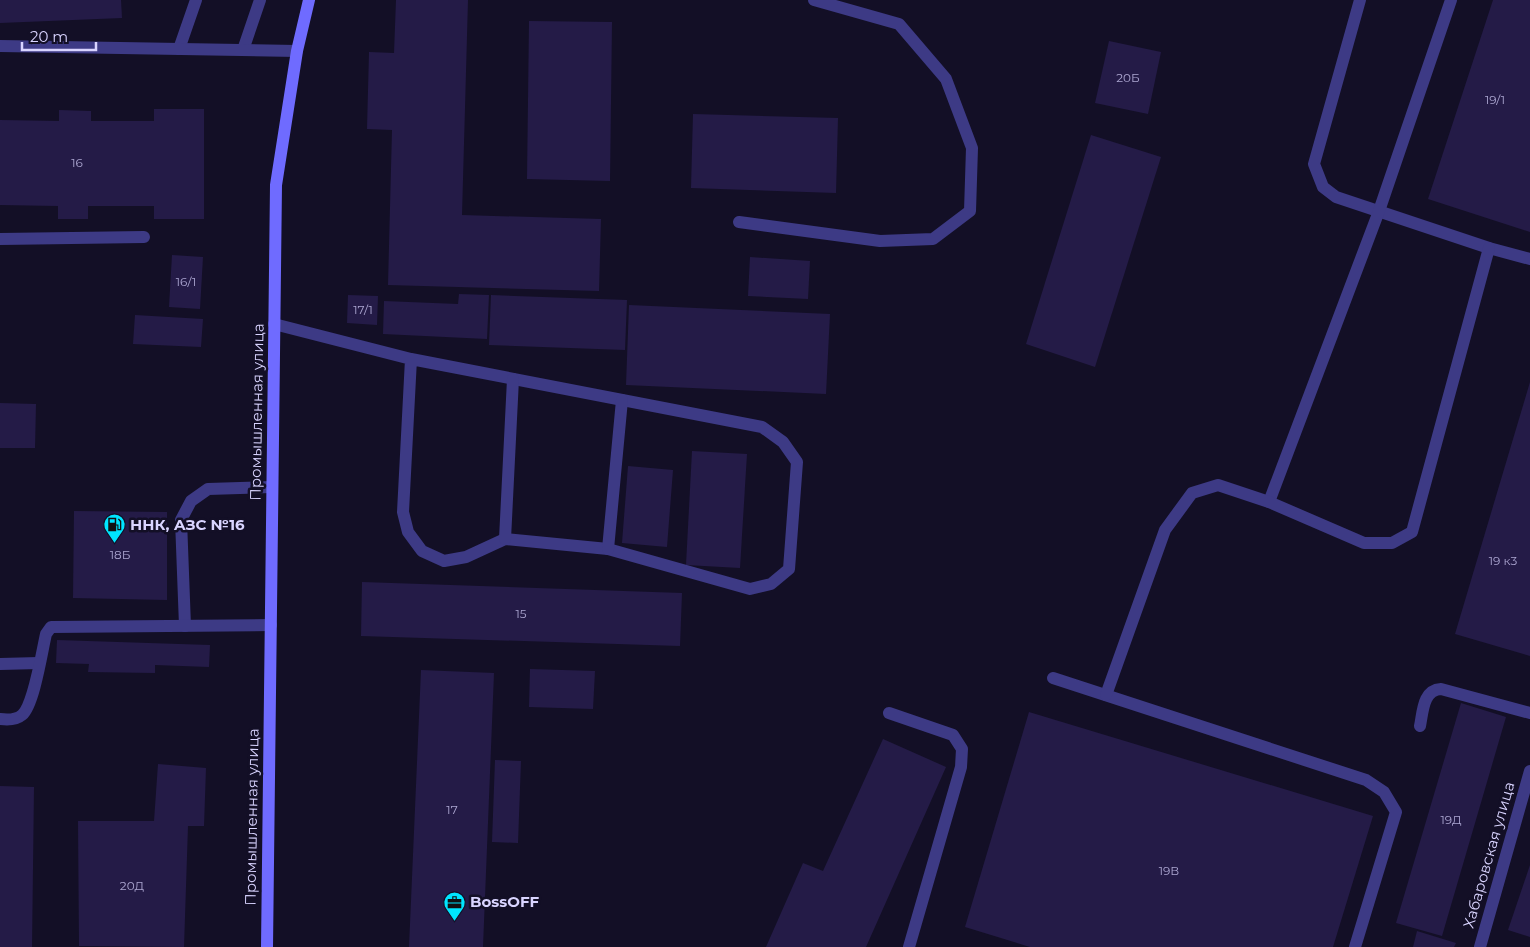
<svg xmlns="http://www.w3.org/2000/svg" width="1530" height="947" font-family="Montserrat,sans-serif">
	<rect width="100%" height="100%" fill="#130f26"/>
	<g fill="#241b47">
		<polygon points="0,0 121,0 122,18 0,23"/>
		<polygon points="396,0 468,0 462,215 601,219 599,291 388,285 392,130 367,129 369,52 394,53"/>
		<polygon points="1493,0 1530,0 1530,232 1428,199"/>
		<polygon points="529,21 612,22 610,181 527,179"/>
		<polygon points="1109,41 1161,52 1148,114 1095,103"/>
		<polygon points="154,109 204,109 204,219 154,219 154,206 88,206 88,219 58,219 58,206 0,205 0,120 59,121 59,110 91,111 91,121 154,121"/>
		<polygon points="693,114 838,118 836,193 691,188"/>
		<polygon points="1091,135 1161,157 1095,367 1026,344"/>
		<polygon points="172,255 203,257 200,309 169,307"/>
		<polygon points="750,257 810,261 808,299 748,296"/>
		<polygon points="459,294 489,295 487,339 383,334 384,301 458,304"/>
		<polygon points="348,295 378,296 377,325 347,323"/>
		<polygon points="491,295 627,300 625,350 489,345"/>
		<polygon points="629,305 830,314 826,394 626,385"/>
		<polygon points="135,315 203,319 201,347 133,344"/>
		<polygon points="1530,382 1530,656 1455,634"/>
		<polygon points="0,403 36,404 35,448 0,448"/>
		<polygon points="692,451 747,454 740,568 686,565"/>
		<polygon points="628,466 673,470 667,547 622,543"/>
		<polygon points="74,511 167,512 167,600 73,598"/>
		<polygon points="362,582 682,593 680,646 361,636"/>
		<polygon points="57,640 210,645 209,667 155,665 155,673 88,672 89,664 56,663"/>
		<polygon points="530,669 595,671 593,709 529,707"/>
		<polygon points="421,670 494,673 483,947 409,947"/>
		<polygon points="1461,703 1506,717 1442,936 1396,923"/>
		<polygon points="1029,712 1373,816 1333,947 1030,947 965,927"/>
		<polygon points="883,739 946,767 866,947 766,947 803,863 823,871"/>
		<polygon points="495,760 521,761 518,843 492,842"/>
		<polygon points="158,764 206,768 204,826 188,826 184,947 79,946 78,821 154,821"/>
		<polygon points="0,786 34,787 32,947 0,947"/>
		<polygon points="1530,865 1530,937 1508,930"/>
		<polygon points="1417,931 1456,943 1454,947 1413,947"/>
	</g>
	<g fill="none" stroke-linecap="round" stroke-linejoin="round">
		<g stroke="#3d3a85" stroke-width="12">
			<polyline points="1360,0 1314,164 1323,187 1336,197 1489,248 1530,259"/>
			<polyline points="179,49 196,0"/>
			<polyline points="243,50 260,0"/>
			<polyline points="739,222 880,241 933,239 970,211 972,148 946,79 899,24 814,0"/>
			<polyline points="0,239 144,237"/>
			<polyline points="274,324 411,359 762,427 783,442 797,462 789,569 771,584 750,589 608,549 505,539 466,557 444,561 422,551 408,532 403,512 411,359"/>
			<polyline points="1269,502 1379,211 1451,0"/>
			<polyline points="505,539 513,379"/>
			<polyline points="608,549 622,400"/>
			<polyline points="185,626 181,520 191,501 208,489 272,487"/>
			<polyline points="0,664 39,663"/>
			<polyline points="1053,678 1366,780 1384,792 1396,812 1355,947"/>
			<polyline points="1106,695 1165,530 1192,493 1218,485 1269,502 1364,543 1392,543 1412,532 1489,248"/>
			<polyline points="889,713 953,735 962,749 961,767 909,947"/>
			<path d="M0,719C7,720 16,720 22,715C34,705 42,651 46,634L51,627L271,625"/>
			<path d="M1420,726C1423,711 1423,690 1441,689L1530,713"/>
		</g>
		<g stroke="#3d3a85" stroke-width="12">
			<polyline points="0,46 297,51"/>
			<polyline points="1480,947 1530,771"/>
		</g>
		<polyline stroke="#6f6bff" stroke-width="12" points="267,947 276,185 297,51 309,0"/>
	</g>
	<defs>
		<symbol id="fuel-pin" viewBox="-11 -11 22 30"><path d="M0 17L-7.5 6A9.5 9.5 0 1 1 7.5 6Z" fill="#00e5ff" stroke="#130f26"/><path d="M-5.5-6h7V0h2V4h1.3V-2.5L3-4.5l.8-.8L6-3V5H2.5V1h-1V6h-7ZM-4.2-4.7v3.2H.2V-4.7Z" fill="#111"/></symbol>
		<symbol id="office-pin" viewBox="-11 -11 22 30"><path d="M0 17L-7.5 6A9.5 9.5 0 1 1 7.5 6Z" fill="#00e5ff" stroke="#130f26"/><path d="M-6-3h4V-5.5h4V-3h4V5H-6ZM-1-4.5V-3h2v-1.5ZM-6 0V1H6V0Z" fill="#111"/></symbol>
	</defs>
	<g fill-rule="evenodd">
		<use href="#fuel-pin" x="102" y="512" width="25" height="34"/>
		<use href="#office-pin" x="442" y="890" width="25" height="34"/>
	</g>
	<g text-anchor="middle" stroke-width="5" stroke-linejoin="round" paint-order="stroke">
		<g font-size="12" fill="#aca6d1">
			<text x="1128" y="82">20Б</text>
			<text x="1495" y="104">19/1</text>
			<text x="77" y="167">16</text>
			<text x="186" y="286">16/1</text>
			<text x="363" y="314">17/1</text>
			<text x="120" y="559">18Б</text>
			<text x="1503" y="565">19 к3</text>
			<text x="521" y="618">15</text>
			<text x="452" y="814">17</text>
			<text x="1451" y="824">19Д</text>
			<text x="1169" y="875">19В</text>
			<text x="132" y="890">20Д</text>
		</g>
		<g font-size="15" fill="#d9d4ff" stroke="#130f26">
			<text transform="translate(257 412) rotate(-89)" y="5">Промышленная улица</text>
			<text transform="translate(252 817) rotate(-89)" y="5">Промышленная улица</text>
			<text transform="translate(1489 855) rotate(-74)" y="5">Хабаровская улица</text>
		</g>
		<g font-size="15" font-weight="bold" fill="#d9d4ff" stroke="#130f26" text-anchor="start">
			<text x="130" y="530">ННК, АЗС №16</text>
			<text x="470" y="907">BossOFF</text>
		</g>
	</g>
	<path d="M22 42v8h74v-8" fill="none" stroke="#d9d4ff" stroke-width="2.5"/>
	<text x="30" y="42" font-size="15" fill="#d9d4ff" stroke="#130f26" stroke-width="4" paint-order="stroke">20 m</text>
</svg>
